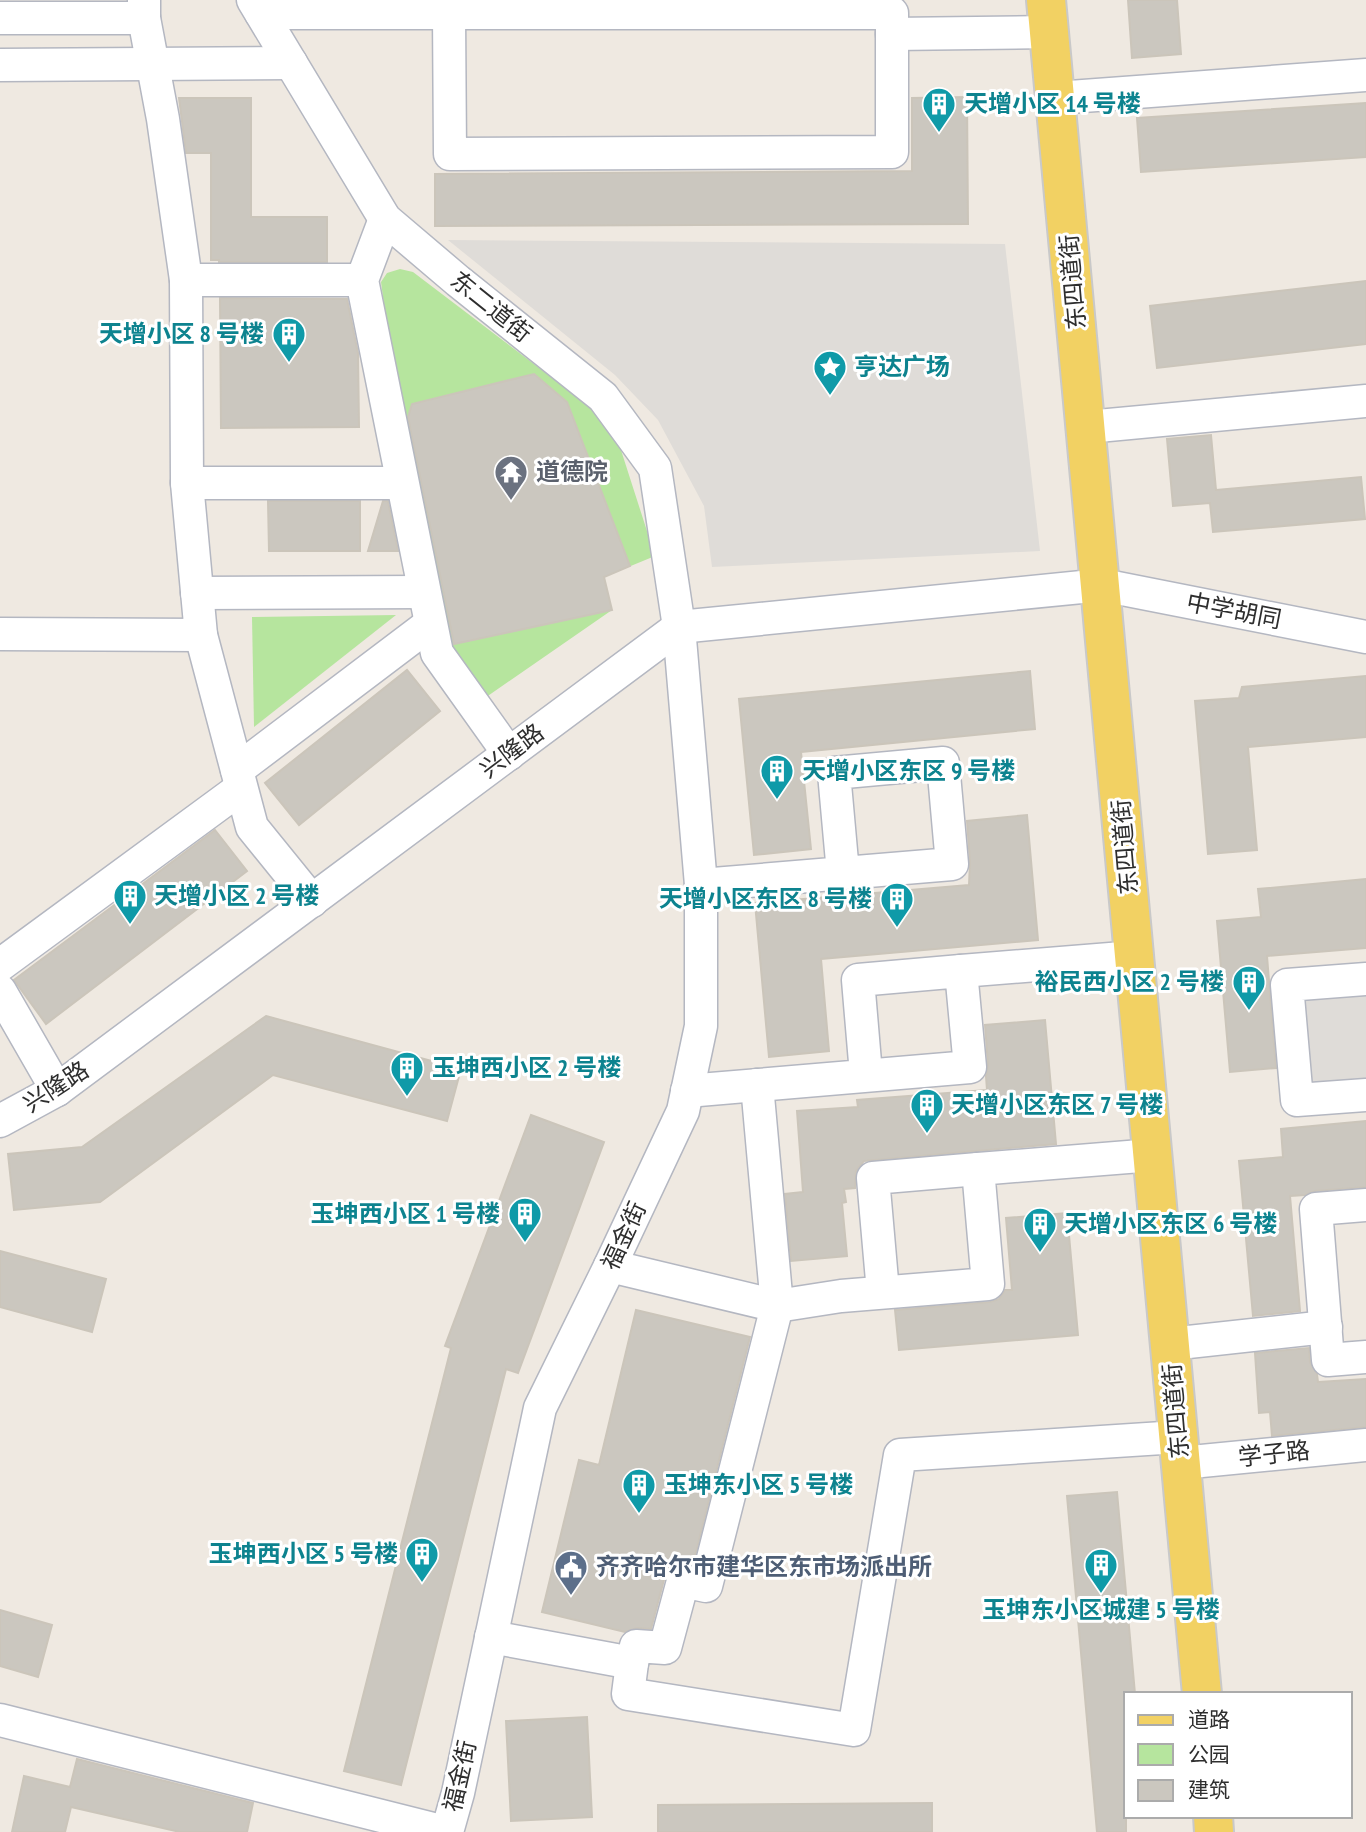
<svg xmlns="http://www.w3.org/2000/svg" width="1366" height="1832" font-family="'PT Sans Narrow','Noto Sans SC',sans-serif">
	<rect width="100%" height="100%" fill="#efe9e1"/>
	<g fill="#b6e59e">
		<polygon points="400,269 413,272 597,412 620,447 655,556 604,577 612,610 482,700 447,645 402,439 381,282 387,273"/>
		<polygon points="396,615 254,727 252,617"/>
	</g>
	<g fill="#dfdcd8">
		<polygon points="448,240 1005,244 1040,551 712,567 704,506 658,420 615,375"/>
		<polygon points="1366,991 1366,1082 1311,1087 1304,996"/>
	</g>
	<g fill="#cbc7bf" stroke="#cbc5ba" stroke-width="2">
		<polygon points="1128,0 1177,0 1181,54 1132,58"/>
		<polygon points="967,97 968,224 435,226 435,174 912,171 912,98"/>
		<polygon points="179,98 251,98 251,217 327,217 327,262 219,262 219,260 211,260 211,153 186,153"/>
		<polygon points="1366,103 1366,157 1141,172 1137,118"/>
		<polygon points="1366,281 1366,344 1157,368 1150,306"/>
		<polygon points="220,298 347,299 358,353 359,427 221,428"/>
		<polygon points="534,374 567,402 630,566 604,577 612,610 454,644 408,417 412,404"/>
		<polygon points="1211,435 1216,490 1361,477 1365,519 1213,532 1210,503 1173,506 1167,439"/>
		<polygon points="268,501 360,501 360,551 269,551"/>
		<polygon points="383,501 388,501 398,551 368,551"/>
		<polygon points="407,670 440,711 299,825 265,783"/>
		<polygon points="1030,671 1035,729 801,752 811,849 754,855 739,699"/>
		<polygon points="1366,676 1366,737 1248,747 1257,850 1208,854 1195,701 1239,698 1242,687"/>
		<polygon points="1027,815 1038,940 821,959 829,1051 769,1057 755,903 969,885 970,862 967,821"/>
		<polygon points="215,830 247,871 46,1024 14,980"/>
		<polygon points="1366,879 1366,948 1267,956 1276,1068 1230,1072 1217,921 1261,917 1258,889"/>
		<polygon points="266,1016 461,1069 447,1121 273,1075 100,1202 14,1210 8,1154 82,1147"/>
		<polygon points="1045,1020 1056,1144 864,1161 856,1171 855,1188 844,1189 846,1202 842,1203 847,1256 791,1261 785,1194 803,1192 797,1111 858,1107 857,1100 987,1090 986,1076 988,1065 985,1025"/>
		<polygon points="531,1115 604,1142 518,1373 506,1369 401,1785 344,1771 451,1348 445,1346"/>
		<polygon points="1366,1121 1366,1187 1315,1191 1305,1195 1290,1196 1300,1311 1253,1316 1239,1161 1283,1157 1281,1129"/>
		<polygon points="1067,1213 1078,1335 899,1350 895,1310 990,1302 999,1299 1005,1290 1012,1290 1006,1218"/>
		<polygon points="0,1251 106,1279 92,1332 0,1307"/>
		<polygon points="636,1310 750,1337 693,1564 678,1563 669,1569 665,1576 651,1629 637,1628 625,1632 542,1612 579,1460 599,1465"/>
		<polygon points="1309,1348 1310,1362 1317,1374 1318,1382 1366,1379 1366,1427 1272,1436 1270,1412 1259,1413 1255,1353"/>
		<polygon points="1117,1492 1135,1694 1126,1694 1126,1832 1097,1832 1067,1496"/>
		<polygon points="0,1610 52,1625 38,1677 0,1666"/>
		<polygon points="587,1717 592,1817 511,1821 506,1721"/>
		<polygon points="77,1759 253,1803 247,1832 180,1832 71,1807 65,1832 12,1832 24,1776 70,1787"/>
		<polygon points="932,1803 932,1832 658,1832 658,1805"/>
	</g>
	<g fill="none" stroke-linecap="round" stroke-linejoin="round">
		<defs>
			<g id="minor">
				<polyline points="144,0 144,18 163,119 186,280"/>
				<polyline points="253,0 385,219 458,281 603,397 655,468 679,627 701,885 701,1026 683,1111 610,1266 540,1408 458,1793 447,1832"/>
				<polyline points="261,13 892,13 892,152 450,154 449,14"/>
				<polyline points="0,18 144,18"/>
				<polyline points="892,34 1050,32"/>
				<polyline points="0,65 291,63"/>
				<polyline points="1056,98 1366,75"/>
				<polyline points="385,219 362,280 437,653 509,754"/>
				<polyline points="1087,427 1366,401"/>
				<polyline points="187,483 401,483"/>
				<polyline points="197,593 424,592"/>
				<polyline points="0,634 201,635 187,483 186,280 362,280"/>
				<polyline points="201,635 252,827 312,901"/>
				<polyline points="237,770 430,624"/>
				<polyline points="701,885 952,864 943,763 834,773 843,873"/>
				<polyline points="0,965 241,788"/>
				<polyline points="961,971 1135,957"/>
				<polyline points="1366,979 1287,985 1297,1100 1366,1095"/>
				<polyline points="0,991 57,1090"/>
				<polyline points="757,1085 777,1306 841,1296 988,1284 978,1169 1153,1155"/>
				<polyline points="687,1091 970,1067 961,971 858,980 866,1074"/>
				<polyline points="0,1121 57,1090 679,627 1102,585 1366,637"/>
				<polyline points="1366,1205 1316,1209 1328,1360 1366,1357"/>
				<polyline points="883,1292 873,1178 978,1169"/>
				<polyline points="1170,1344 1326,1327"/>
				<polyline points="1181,1463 1366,1445"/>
				<polyline points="491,1637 632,1663 636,1646 665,1648 683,1581 706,1586 777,1306 610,1266"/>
				<polyline points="632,1663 628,1694 854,1730 900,1455 1178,1437"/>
				<polyline points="0,1720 445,1832"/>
			</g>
			<g id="major">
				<polyline points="1046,0 1202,1694"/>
				<polyline points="1213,1816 1214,1832"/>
			</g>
		</defs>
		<use href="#minor" stroke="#b4b7c1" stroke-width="35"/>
		<use href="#major" stroke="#c9c9c9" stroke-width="42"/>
		<use href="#minor" stroke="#fff" stroke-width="32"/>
		<use href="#major" stroke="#f2d163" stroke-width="38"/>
	</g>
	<defs>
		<symbol id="building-pin" viewBox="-11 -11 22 30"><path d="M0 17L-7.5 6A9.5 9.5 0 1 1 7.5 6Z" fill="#0f9aa8" stroke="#fff"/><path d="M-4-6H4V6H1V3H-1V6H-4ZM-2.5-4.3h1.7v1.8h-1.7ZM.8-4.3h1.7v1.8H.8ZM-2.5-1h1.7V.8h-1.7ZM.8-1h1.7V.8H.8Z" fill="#fff"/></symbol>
		<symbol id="sight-pin" viewBox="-11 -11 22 30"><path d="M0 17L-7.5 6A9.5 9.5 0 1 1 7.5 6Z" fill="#0f9aa8" stroke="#fff"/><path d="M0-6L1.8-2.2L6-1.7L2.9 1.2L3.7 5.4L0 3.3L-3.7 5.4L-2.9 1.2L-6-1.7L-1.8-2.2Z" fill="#fff"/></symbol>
		<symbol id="temple-pin" viewBox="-11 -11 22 30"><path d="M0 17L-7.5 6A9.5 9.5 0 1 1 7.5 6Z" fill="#6b7280" stroke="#fff"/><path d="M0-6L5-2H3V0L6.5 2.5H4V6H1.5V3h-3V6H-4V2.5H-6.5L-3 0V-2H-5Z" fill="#fff"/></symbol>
		<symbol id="civic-pin" viewBox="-11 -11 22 30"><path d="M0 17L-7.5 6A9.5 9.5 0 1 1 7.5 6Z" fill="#5c6f8a" stroke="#fff"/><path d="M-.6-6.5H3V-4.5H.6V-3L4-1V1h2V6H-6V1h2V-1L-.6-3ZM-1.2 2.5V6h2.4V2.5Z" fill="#fff"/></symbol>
	</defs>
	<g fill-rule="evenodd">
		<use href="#building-pin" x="920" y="85" width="38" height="52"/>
		<use href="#building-pin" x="270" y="315" width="38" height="52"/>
		<use href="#sight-pin" x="811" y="348" width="38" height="52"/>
		<use href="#temple-pin" x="492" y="453" width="38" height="52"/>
		<use href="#building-pin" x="758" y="752" width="38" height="52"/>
		<use href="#building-pin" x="111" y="877" width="38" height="52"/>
		<use href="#building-pin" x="878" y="880" width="38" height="52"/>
		<use href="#building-pin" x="1230" y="963" width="38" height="52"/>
		<use href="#building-pin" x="388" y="1049" width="38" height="52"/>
		<use href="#building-pin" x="908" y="1086" width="38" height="52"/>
		<use href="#building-pin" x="506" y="1195" width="38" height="52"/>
		<use href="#building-pin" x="1021" y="1205" width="38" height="52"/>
		<use href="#building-pin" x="620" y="1466" width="38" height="52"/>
		<use href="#building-pin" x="403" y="1535" width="38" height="52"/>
		<use href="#building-pin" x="1082" y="1546" width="38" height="52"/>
		<use href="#civic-pin" x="552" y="1548" width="38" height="52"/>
	</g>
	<g text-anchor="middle" stroke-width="6" stroke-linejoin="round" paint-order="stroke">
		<g font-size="24" font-weight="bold" fill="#0d838f" stroke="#fff" text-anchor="start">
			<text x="964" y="112">天增小区 14 号楼</text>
			<text x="264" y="342" text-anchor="end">天增小区 8 号楼</text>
			<text x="854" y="375">亨达广场</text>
			<text x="802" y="779">天增小区东区 9 号楼</text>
			<text x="154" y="904">天增小区 2 号楼</text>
			<text x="872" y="907" text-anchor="end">天增小区东区 8 号楼</text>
			<text x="1224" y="990" text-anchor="end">裕民西小区 2 号楼</text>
			<text x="432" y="1076">玉坤西小区 2 号楼</text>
			<text x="951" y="1113">天增小区东区 7 号楼</text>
			<text x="500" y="1222" text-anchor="end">玉坤西小区 1 号楼</text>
			<text x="1064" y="1232">天增小区东区 6 号楼</text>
			<text x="664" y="1493">玉坤东小区 5 号楼</text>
			<text x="398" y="1562" text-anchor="end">玉坤西小区 5 号楼</text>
			<text x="1101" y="1618" text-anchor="middle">玉坤东小区城建 5 号楼</text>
		</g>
		<g font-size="24" fill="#2e2e2e" stroke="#fff">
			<text transform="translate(1073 282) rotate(-95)" y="8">东四道街</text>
			<text transform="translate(491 307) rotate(39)" y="8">东二道街</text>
			<text transform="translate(1234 611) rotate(11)" y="8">中学胡同</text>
			<text transform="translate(512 751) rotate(-37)" y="8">兴隆路</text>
			<text transform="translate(1125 847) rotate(-95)" y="8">东四道街</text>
			<text transform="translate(56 1087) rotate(-33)" y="8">兴隆路</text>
			<text transform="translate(624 1236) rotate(-65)" y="8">福金街</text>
			<text transform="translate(1176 1411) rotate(-95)" y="8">东四道街</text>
			<text transform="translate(1274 1454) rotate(-6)" y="8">学子路</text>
			<text transform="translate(460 1776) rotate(-77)" y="8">福金街</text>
		</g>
		<g font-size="24" font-weight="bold" fill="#5b616d" stroke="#fff" text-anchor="start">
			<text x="536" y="480">道德院</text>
		</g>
		<g font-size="24" font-weight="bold" fill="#4e5e75" stroke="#fff" text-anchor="start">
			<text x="596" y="1575">齐齐哈尔市建华区东市场派出所</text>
		</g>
	</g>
	<rect x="1124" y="1692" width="228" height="126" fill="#ffffff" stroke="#ababab" stroke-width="2"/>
	<rect x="1138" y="1715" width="35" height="10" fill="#f2d163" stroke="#ababab" stroke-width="2"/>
	<text x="1188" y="1727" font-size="21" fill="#2e2e2e">道路</text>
	<rect x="1138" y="1744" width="35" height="21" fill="#b6e59e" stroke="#ababab" stroke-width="2"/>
	<text x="1188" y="1762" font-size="21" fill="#2e2e2e">公园</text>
	<rect x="1138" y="1780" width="35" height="21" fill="#cbc7bf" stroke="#ababab" stroke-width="2"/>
	<text x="1188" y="1797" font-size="21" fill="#2e2e2e">建筑</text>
</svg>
